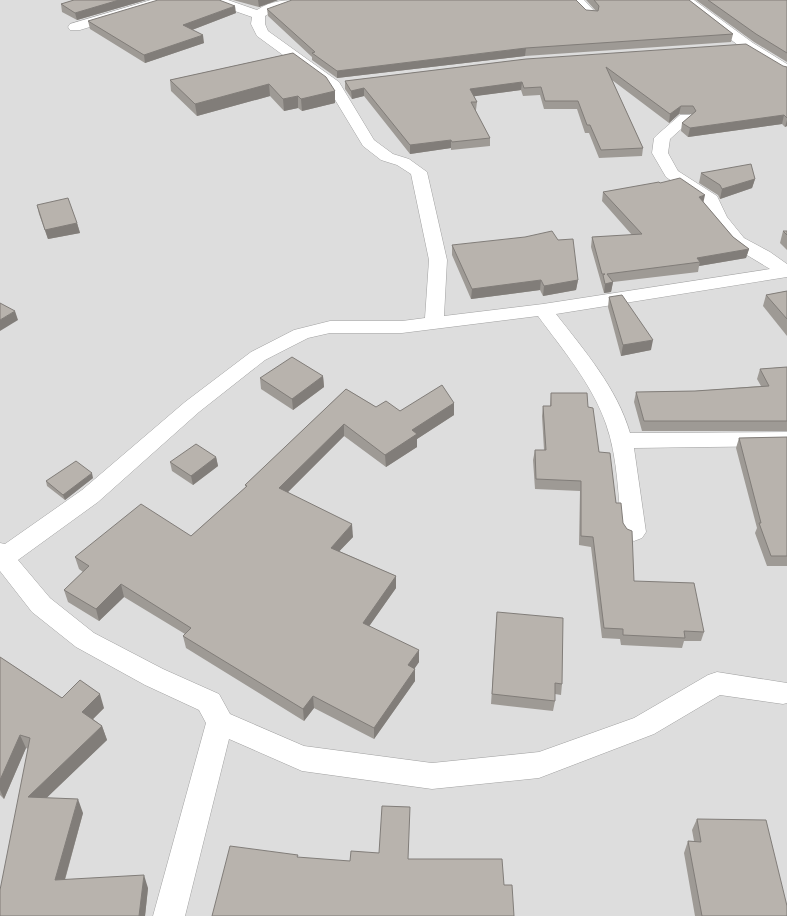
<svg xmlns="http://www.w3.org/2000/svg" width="787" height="916" font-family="Helvetica,sans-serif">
	<rect width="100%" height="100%" fill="#efede7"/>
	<rect fill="#ddd" x="0" y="0" width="787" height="916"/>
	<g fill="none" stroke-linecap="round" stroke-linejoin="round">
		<defs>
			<g id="street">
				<polygon points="151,0 170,0 168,3 80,30 70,30 68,27 70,24"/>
				<path d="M210,0H228L257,10C271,0 287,0 303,0L301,3L272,12L265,16V24L268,31L339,82L374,140L393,154L409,159L427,172L447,260L444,316L543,304L770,269L732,246L710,218L704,203L666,177L652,153L654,138L657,135L680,115H690L693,118L690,121L670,139L668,153L678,171L717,196L727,217L744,238L770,252L787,264V277L556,314C584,350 617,388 630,433L787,432V446L634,448L646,532L642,538L634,541L626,538L622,532C618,497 618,458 606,424C592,384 563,350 538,316L402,333H330L308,338L265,360L199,412L98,502L18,560L50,598L94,633L163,669L219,694L230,714L304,746L432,763L539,752L634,718L708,675L717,672L787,683V703L783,704L720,695L654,734L539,778L432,789L302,771L229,739L185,916H153L206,723L199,710L145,685L76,647L32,612L0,571V543L5,544L82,490L185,402L251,352L294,330L330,321H402L425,318L429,260L411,174L397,165L381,160L363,146L328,88L257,36L251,24L252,17L212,3Z"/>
				<polygon points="571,0 584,0 597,14 596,17 586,17"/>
				<polygon points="680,0 694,0 753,43 787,64 787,74 782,73 743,49"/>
			</g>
		</defs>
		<use href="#street" stroke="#a1a1a1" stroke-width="1"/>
		<use href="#street" fill="#fff" fill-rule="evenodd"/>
	</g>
	<g fill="#9e9a95">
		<polygon points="74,0 146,0 77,20 62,12 61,4"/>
		<polygon points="233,0 278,0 259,7"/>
		<polygon points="586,0 689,0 733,34 731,42 525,56 337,78 312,60 312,57 268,16 267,9 596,11"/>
		<polygon points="696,0 787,0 787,62 754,42"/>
		<polygon points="236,13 192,30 204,43 145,63 90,29 88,21"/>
		<polygon points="293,53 335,91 335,103 302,111 298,108 284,111 270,96 197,116 171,91 170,80"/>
		<polygon points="526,59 787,67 787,126 785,127 782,124 688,137 681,131 682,123 692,115 691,114 679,114 669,123 612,80 643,148 642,156 599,158 589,133 585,133 577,109 544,109 540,95 523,96 521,90 474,96 477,102 476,110 475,110 490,138 490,146 451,150 451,148 410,154 364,96 352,99 345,89 345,81"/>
		<polygon points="701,173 755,179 752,188 720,199 718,195 699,183"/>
		<polygon points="660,183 703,202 733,237 749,249 746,258 699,266 698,272 613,282 611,292 604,293 591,247 592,237 632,235 602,201 603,192"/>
		<polygon points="37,205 77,223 80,233 48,239 39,214"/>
		<polygon points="783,231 787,231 787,250 780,243"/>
		<polygon points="452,245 578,280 576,290 543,296 540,290 471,299 452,255"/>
		<polygon points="787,291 787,336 763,306 766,295"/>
		<polygon points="609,297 651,350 621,356 608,307"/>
		<polygon points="787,367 787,431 642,431 634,402 636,392 695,391 761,386 757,379 760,369"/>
		<polygon points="323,376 324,387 293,410 261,389 260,378"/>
		<polygon points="346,389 376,407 400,411 454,403 454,415 417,439 417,447 386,467 344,436 288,492 353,537 339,551 396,576 396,588 369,626 419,662 414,669 415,681 374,739 314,708 304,721 186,648 183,636 185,634 124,597 99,621 68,602 64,590 83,572 79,569 75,557 191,536 246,487 245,485"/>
		<polygon points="551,393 588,407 599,452 623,523 634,581 704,632 701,641 684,641 682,648 621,645 620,639 602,638 591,547 579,545 580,491 535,489 533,460 535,450 544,450 542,416 543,406 550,406"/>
		<polygon points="787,437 787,566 767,566 755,533 757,528 736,448 739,438"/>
		<polygon points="216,457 218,466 193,485 172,471 170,462"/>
		<polygon points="93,478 65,500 47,486 46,481"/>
		<polygon points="497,612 562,684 561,695 555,694 555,701 553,711 491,704"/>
		<polygon points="0,657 62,698 104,708 93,719 102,726 107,740 46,798 83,813 65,880 148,888 145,916 0,916 28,749 26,748 4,799 0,795"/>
		<polygon points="697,819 787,916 695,916 684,853 688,841 694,841 692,830"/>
	</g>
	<g fill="#817d79">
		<polygon points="119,0 146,0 77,20 75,13"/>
		<polygon points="258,0 278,0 259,7"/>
		<polygon points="235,6 236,13 184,33 183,25"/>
		<polygon points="203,35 204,43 145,63 144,55"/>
		<polygon points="526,48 525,56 337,78 337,71"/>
		<polygon points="522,82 521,90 469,97 470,89"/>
		<polygon points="269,84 270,96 197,116 195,104"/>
		<polygon points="364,88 364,96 352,99 351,91"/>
		<polygon points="335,91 335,103 302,111 301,99"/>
		<polygon points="298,96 298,108 284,111 283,99"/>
		<polygon points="681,106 679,114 669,123 670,114"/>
		<polygon points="784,115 782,124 688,137 690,128"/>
		<polygon points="787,120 787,126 785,127"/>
		<polygon points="451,140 451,148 410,154 410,145"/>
		<polygon points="755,179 752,188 720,199 722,189"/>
		<polygon points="705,195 703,204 699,197"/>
		<polygon points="77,223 80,233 48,239 45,230"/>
		<polygon points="749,249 746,258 699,266 700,262 697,258"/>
		<polygon points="541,280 540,290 471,299 472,289"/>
		<polygon points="578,280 576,290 543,296 544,286"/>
		<polygon points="613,282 611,292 604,293 605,284"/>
		<polygon points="15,311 18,320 0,331 0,320"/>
		<polygon points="653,340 651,350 621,356 623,345"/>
		<polygon points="323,376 324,387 293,410 292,399"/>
		<polygon points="454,403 454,415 417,439 417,447 386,467 385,455 412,430"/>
		<polygon points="344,424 344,436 280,500 279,488"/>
		<polygon points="216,457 218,466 193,485 191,476"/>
		<polygon points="92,473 93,478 65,500 63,495"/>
		<polygon points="352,524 353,537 331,560 331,548"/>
		<polygon points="396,576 396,588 363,635 363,623"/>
		<polygon points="121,584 124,597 99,621 96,609"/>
		<polygon points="419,650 419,662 408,678 408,665"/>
		<polygon points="415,669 415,681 374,739 374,728"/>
		<polygon points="100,694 104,708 87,725 82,712"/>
		<polygon points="313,696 314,708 304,721 303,709"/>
		<polygon points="102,726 107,740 34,810 28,797"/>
		<polygon points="20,735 26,748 4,799 0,790 0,780"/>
		<polygon points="78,799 83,813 61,893 55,880"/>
		<polygon points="144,875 148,888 145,916 139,916"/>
	</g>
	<g fill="#b8b3ad" stroke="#817d79">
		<polygon points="74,0 119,0 75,13 61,4"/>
		<polygon points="158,0 219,0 235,6 183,25 203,35 144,55 88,21"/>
		<polygon points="292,0 576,0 586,10 598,11 599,6 594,0 689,0 733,34 526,48 337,71 312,53 315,52 267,9"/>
		<polygon points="708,0 787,0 787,53 756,34"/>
		<polygon points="746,44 783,66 787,67 787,118 784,115 690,128 682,123 696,111 693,106 681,106 670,114 606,67 643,148 601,150 590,125 587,125 578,101 545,101 541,87 524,88 522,82 470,89 477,102 471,102 490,138 452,142 451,140 410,145 364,88 351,91 345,81 526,59"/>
		<polygon points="293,53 326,77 335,91 301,99 298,96 283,99 269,84 195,104 170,80"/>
		<polygon points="751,164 755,179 722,189 720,185 701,173"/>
		<polygon points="680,178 705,195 699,197 733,237 749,249 697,258 700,262 607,274 613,282 605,284 603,275 605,274 602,274 592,237 642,234 603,192 659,182 660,183"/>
		<polygon points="68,198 77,223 45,230 37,205"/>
		<polygon points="552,231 558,240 573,239 578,280 544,286 541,280 472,289 452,245 525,237"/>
		<polygon points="783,231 787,231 787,235"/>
		<polygon points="787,291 787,319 766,295"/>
		<polygon points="622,295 653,340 623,345 609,297"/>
		<polygon points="0,303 15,311 0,320"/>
		<polygon points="292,357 323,376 292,399 260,378"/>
		<polygon points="787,367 787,421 644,421 636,392 695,391 769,386 760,369"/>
		<polygon points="442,385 454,403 412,430 417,434 385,455 344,424 279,488 352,524 331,548 396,576 363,623 419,650 408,665 415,669 374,728 313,696 303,709 183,636 191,628 121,584 96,609 64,590 89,566 75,557 141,504 191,536 247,486 245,485 346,389 376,407 386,401 400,411"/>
		<polygon points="551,393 587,393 588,407 593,408 599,452 610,453 616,503 621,503 623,523 627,529 632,531 634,581 694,583 704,632 684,631 685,638 623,635 623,629 604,628 593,537 581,536 581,481 536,479 535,450 546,450 543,406 551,406"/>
		<polygon points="787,437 787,556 771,556 759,523 761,523 739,438"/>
		<polygon points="196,444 216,457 191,476 170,462"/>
		<polygon points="76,461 92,473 63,495 46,481"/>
		<polygon points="497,612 563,618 562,684 555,683 555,701 492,694"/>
		<polygon points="0,657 62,698 80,680 100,694 82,712 102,726 28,797 78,799 55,880 144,875 139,916 0,916 0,890 30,738 20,735 0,780"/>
		<polygon points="382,806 410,807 408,859 502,859 504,885 512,885 514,916 212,916 230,846 298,855 297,857 350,861 351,851 379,853"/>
		<polygon points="697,819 766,820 787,906 787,916 702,916 688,841 701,842"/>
	</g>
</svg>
